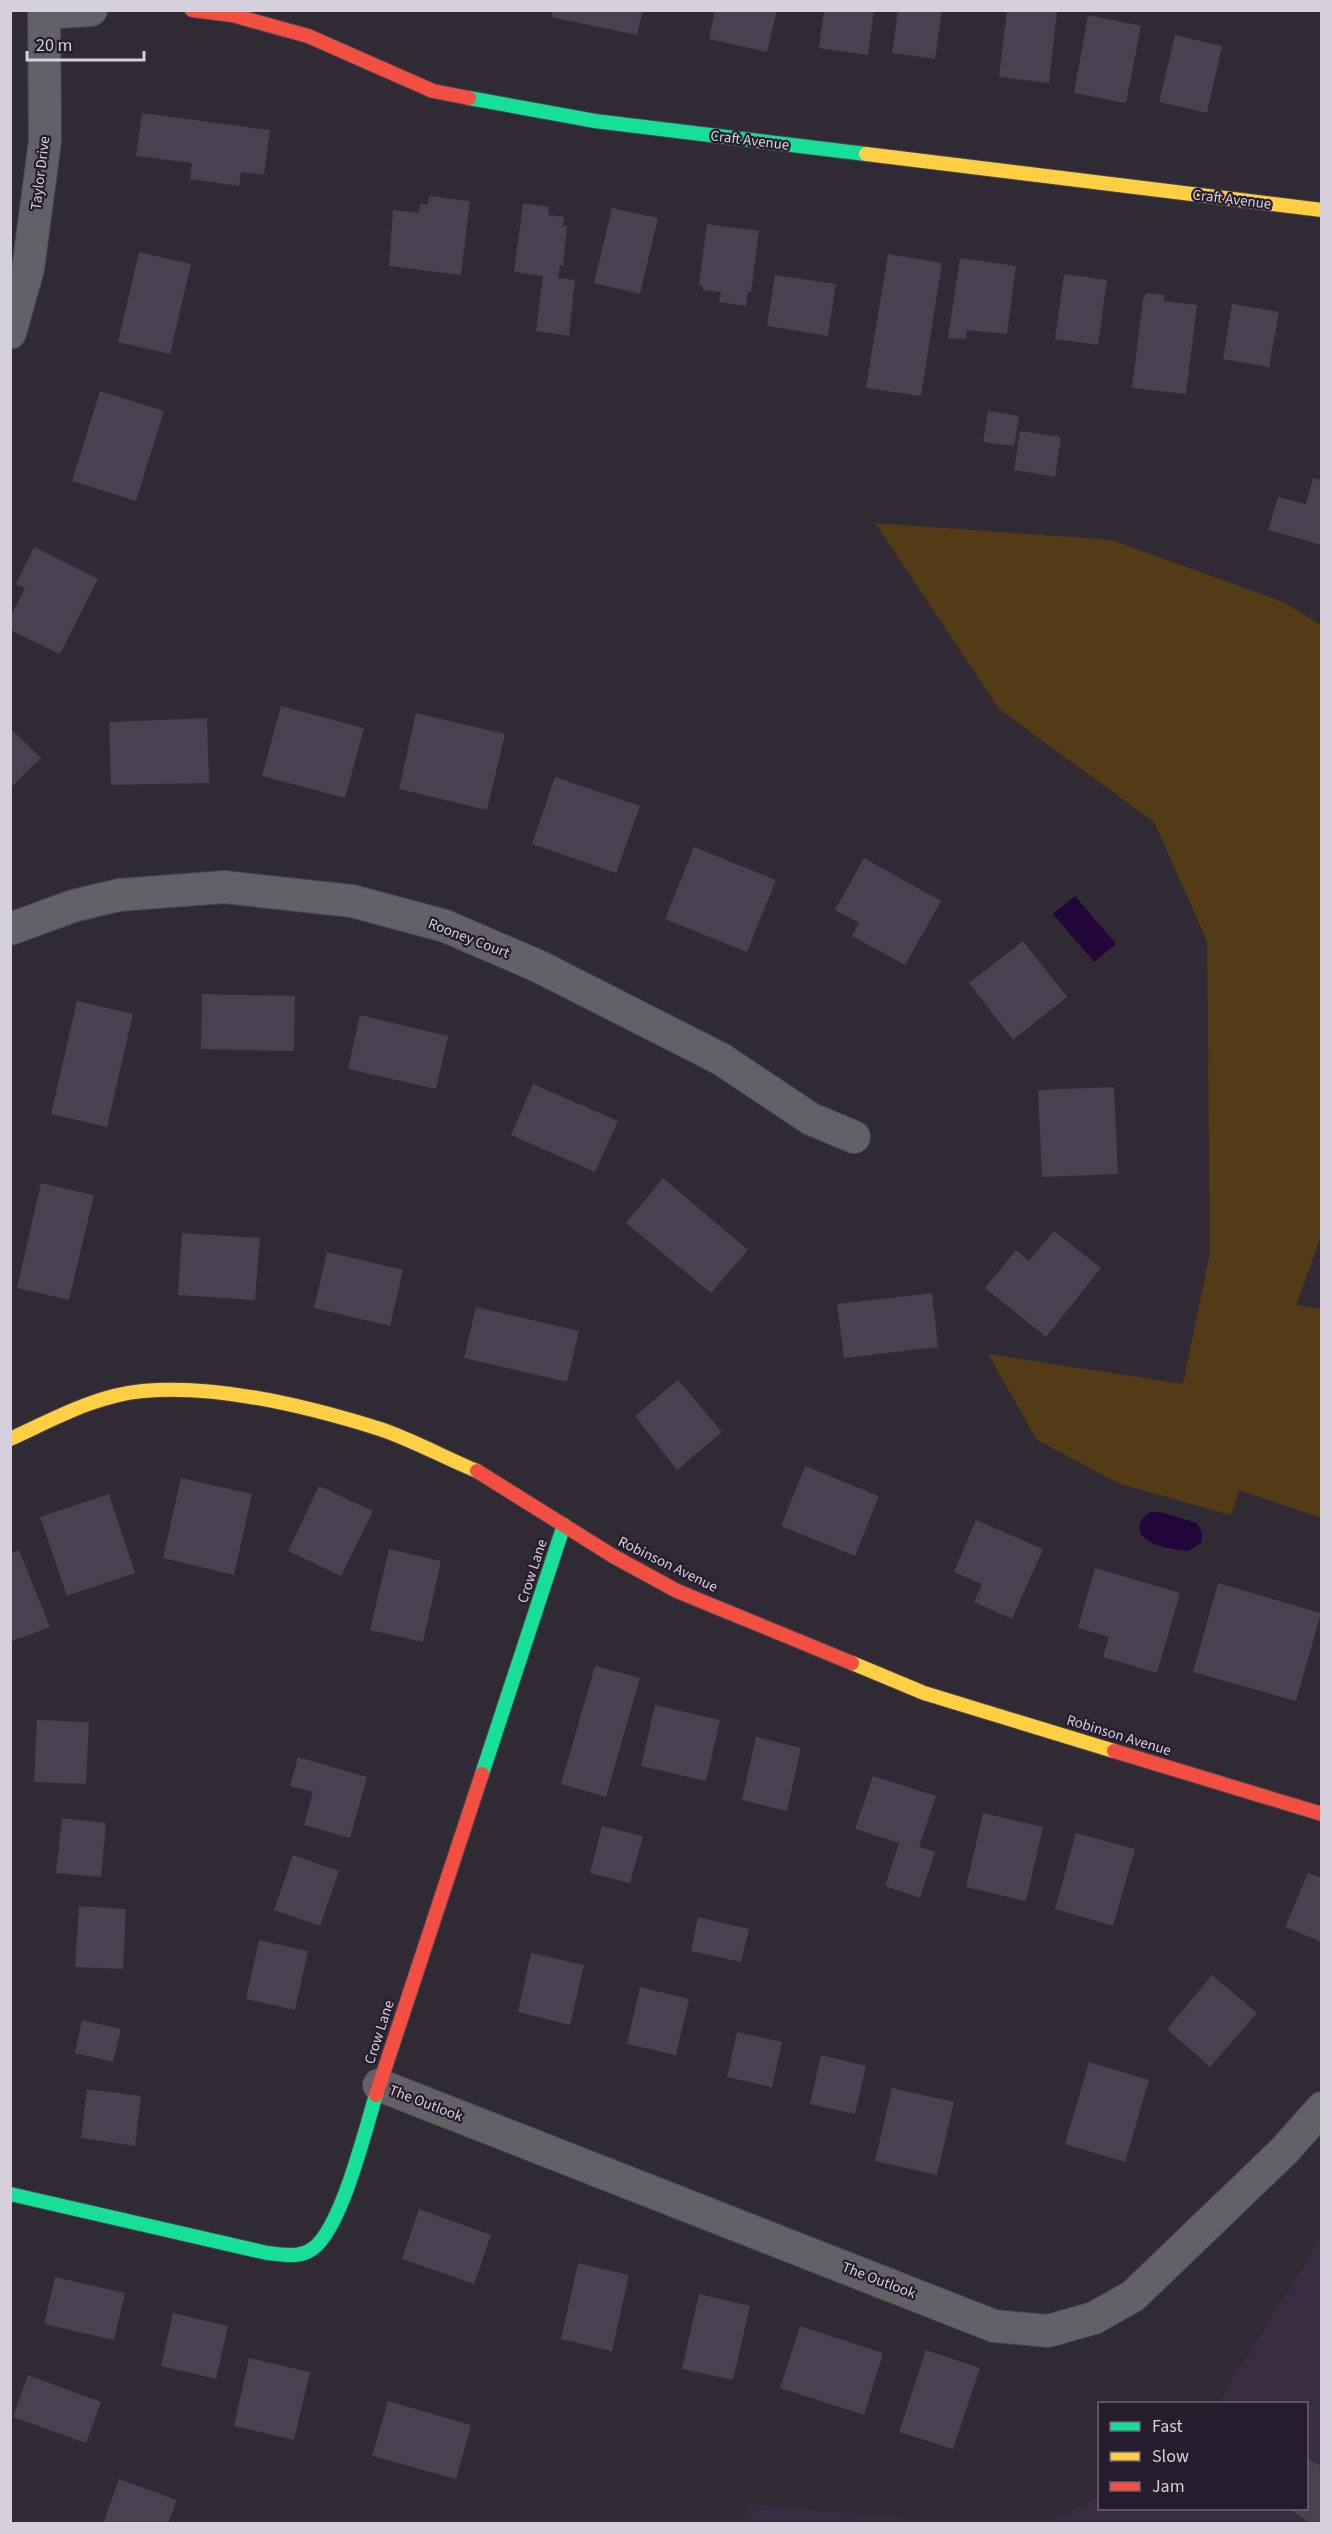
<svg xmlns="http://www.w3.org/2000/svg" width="1332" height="2534" font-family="'Source Sans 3',sans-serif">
	<rect width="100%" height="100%" fill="#2f2a34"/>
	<g fill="#372c42">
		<polygon points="1321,2238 1321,2523 1048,2524 1099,2496 1100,2508 1306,2508 1306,2404 1218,2403"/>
		<polygon points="748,2504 959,2523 742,2523"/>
	</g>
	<polygon fill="#523b15" points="875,523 1112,540 1283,602 1321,625 1322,1234 1296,1305 1321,1309 1321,1518 1239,1490 1231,1515 1120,1484 1037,1440 988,1354 1183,1384 1210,1253 1207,941 1154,822 999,709"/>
	<g fill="#230639">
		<polygon points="1075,896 1116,944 1094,962 1053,914"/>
		<path d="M1150,1512H1160L1197,1523L1202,1533L1201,1543L1188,1551C1174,1550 1139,1545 1139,1527C1140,1520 1144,1516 1150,1512Z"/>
	</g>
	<g fill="#494052">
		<polygon points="552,10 643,10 637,35 551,17"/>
		<polygon points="715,10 777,10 767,52 709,39"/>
		<polygon points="824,10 874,10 868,55 819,48"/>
		<polygon points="898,10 942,10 935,59 892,53"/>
		<polygon points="1007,10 1057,12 1049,83 999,77"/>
		<polygon points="1088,15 1141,26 1126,103 1074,93"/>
		<polygon points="1175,35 1222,46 1207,113 1159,102"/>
		<polygon points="142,113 270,130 264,175 241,172 239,186 190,179 192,163 136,156"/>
		<polygon points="429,196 470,201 461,275 389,266 393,210 419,213 420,204 428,205"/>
		<polygon points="523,203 549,207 548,215 564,217 563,226 567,226 563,266 560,265 558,278 575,280 569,336 536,331 543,276 514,272"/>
		<polygon points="612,208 658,218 640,294 594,283"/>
		<polygon points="707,224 759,231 751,292 748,291 746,306 719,302 721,292 703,290 703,285 699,285"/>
		<polygon points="139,252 191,264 170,354 118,342"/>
		<polygon points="888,254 942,263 921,396 866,388"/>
		<polygon points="960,258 1016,266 1007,334 967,330 966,339 948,338"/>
		<polygon points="1064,274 1107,280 1098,345 1055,339"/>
		<polygon points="775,275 836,284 828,336 767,326"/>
		<polygon points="1146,293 1164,295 1164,301 1197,305 1186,394 1132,388 1143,299"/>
		<polygon points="1232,304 1279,312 1269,367 1223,359"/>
		<polygon points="100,391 164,411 136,501 72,481"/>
		<polygon points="988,411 1019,416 1014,446 983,442"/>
		<polygon points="1020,431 1061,437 1055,477 1014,470"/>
		<polygon points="1313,478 1322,480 1322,545 1268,530 1278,497 1306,504"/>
		<polygon points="34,547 98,579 60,654 10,630 10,618 25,588 16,584"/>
		<polygon points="281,706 364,728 345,798 262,776"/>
		<polygon points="416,713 505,734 487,810 399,789"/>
		<polygon points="207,718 209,783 111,785 109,722"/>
		<polygon points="10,728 41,758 10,788"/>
		<polygon points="555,777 640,806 616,873 532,844"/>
		<polygon points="694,847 776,880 747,952 665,919"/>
		<polygon points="864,858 941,901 905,965 852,936 859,923 835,910"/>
		<polygon points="1023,941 1067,997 1013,1040 969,983"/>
		<polygon points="202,994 295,996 294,1051 201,1049"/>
		<polygon points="77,1001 133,1014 107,1127 51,1114"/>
		<polygon points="360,1015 448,1036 436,1089 348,1069"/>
		<polygon points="533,1084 618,1121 595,1172 511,1135"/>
		<polygon points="1114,1087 1118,1174 1042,1177 1038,1090"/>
		<polygon points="663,1178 748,1250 711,1293 626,1223"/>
		<polygon points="41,1183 94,1195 69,1300 17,1288"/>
		<polygon points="1054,1231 1101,1268 1046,1337 985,1288 1016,1250 1029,1261"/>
		<polygon points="182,1233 260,1238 255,1300 178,1295"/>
		<polygon points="327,1252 403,1270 390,1326 314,1308"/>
		<polygon points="932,1293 938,1347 844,1358 837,1304"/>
		<polygon points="476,1307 579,1331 567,1382 464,1358"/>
		<polygon points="678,1380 722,1432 677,1470 635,1416"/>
		<polygon points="805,1466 879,1496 855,1556 781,1526"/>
		<polygon points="181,1478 252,1494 234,1575 163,1558"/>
		<polygon points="319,1486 373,1511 341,1576 288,1551"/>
		<polygon points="109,1494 135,1573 67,1596 40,1517"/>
		<polygon points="976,1520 1043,1549 1012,1619 974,1602 982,1584 954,1572"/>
		<polygon points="389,1549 441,1561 423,1642 370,1630"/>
		<polygon points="19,1550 50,1627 10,1642 10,1553"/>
		<polygon points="1095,1568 1180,1593 1157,1673 1103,1657 1109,1637 1078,1628"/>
		<polygon points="1218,1583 1321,1613 1296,1701 1193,1672"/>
		<polygon points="595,1666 640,1678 606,1797 561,1784"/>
		<polygon points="655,1705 720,1720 706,1781 641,1766"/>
		<polygon points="37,1720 89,1722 86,1784 34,1782"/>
		<polygon points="756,1737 801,1748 787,1811 742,1800"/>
		<polygon points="298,1757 367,1777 350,1838 304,1825 313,1792 290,1786"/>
		<polygon points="873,1776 936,1796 919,1847 935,1852 920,1898 885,1886 899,1843 855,1829"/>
		<polygon points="983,1813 1043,1827 1026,1901 966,1887"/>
		<polygon points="62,1818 106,1823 101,1877 56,1873"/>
		<polygon points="602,1826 643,1836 630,1883 590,1873"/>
		<polygon points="1076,1833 1135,1849 1113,1926 1055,1909"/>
		<polygon points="293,1855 339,1871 320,1926 274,1910"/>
		<polygon points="1308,1873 1322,1878 1322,1942 1285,1927"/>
		<polygon points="79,1906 126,1909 123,1969 75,1967"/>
		<polygon points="698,1917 749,1929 741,1962 691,1951"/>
		<polygon points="259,1940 308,1951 295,2010 246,1999"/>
		<polygon points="531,1953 584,1965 570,2025 518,2012"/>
		<polygon points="1212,1975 1257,2013 1210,2067 1167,2029"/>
		<polygon points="640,1987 689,1999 676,2055 627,2044"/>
		<polygon points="82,2020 121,2029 113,2062 75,2053"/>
		<polygon points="737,2032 782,2042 772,2087 727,2077"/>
		<polygon points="821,2055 866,2066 855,2114 810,2104"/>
		<polygon points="1089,2062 1149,2080 1125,2162 1065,2144"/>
		<polygon points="892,2088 954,2102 937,2175 875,2161"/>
		<polygon points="87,2089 141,2096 135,2146 81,2138"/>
		<polygon points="419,2209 491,2235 474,2284 402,2259"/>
		<polygon points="578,2263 629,2275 612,2351 561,2339"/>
		<polygon points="55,2277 125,2293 114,2340 44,2324"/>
		<polygon points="699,2294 750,2306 733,2380 682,2369"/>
		<polygon points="173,2313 228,2326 216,2379 161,2366"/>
		<polygon points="800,2326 883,2353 864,2415 780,2388"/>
		<polygon points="926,2350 980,2368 953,2449 899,2432"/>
		<polygon points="249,2358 310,2372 294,2440 234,2426"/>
		<polygon points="28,2375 101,2402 86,2443 13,2417"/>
		<polygon points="388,2401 471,2425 456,2479 372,2456"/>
		<polygon points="1306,2457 1322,2467 1322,2524 1311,2524 1288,2508 1306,2508"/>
		<polygon points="119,2479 177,2500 168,2524 103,2524"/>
	</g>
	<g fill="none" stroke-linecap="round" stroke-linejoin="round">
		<defs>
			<g id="street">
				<polyline points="45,13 91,10"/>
				<polyline points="10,333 28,269 45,141 44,10"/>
				<polyline points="10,929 73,906 119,895 224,887 352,901 445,926 538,966 721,1059 811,1119 854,1137"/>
				<polyline points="379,2085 994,2326 1048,2331 1094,2318 1133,2296 1285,2150 1322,2108"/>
			</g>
			<g id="fast">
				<polyline points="469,98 595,121 866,154"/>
				<polyline points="482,1774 564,1525"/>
				<path d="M10,2194L267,2253C280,2254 296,2258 309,2251C340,2236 365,2130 376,2095"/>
			</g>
			<g id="slow">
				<polyline points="866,154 1322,210"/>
				<path d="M10,1439C52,1420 96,1395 143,1391C216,1384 310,1407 380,1429C413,1440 445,1458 477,1471"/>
				<polyline points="852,1663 924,1693 1114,1751"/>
			</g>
			<g id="jam">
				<polyline points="192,10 232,15 308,36 433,91 469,98"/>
				<polyline points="477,1471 613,1556 677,1591 852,1663"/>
				<polyline points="1114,1751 1322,1814"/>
				<polyline points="376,2095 482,1774"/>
			</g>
		</defs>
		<use href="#street" stroke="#49454d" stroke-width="34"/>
		<use href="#fast" stroke="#49454d" stroke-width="16"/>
		<use href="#slow" stroke="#49454d" stroke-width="16"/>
		<use href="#jam" stroke="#49454d" stroke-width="16"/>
		<use href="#street" stroke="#636067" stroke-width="32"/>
		<use href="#fast" stroke="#16e098" stroke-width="14"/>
		<use href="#slow" stroke="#ffcf43" stroke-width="14"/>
		<use href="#jam" stroke="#f24e42" stroke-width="14"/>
	</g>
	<g text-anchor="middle" stroke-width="4.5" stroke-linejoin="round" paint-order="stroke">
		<g font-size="15" fill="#d5d0dc" stroke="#251c2e">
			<text transform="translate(750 140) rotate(7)" y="5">Craft Avenue</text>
			<text transform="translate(40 173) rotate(-83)" y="5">Taylor Drive</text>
			<text transform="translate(1232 199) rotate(7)" y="5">Craft Avenue</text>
			<text transform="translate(469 938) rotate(21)" y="5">Rooney Court</text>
			<text transform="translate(668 1564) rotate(26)" y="5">Robinson Avenue</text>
			<text transform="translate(532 1571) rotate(-72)" y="5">Crow Lane</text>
			<text transform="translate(1119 1735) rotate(17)" y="5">Robinson Avenue</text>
			<text transform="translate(379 2032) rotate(-72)" y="5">Crow Lane</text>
			<text transform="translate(426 2103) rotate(21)" y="5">The Outlook</text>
			<text transform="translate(879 2280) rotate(21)" y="5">The Outlook</text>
		</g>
	</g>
	<rect width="1332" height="2534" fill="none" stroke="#d5d0dc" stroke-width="24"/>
	<rect x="1098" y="2402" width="210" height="108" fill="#251c2e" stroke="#6b6474" stroke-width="1.5"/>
	<rect x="1110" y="2422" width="30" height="9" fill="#16e098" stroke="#6b6474" stroke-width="1.5"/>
	<text x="1152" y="2432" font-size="18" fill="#d5d0dc">Fast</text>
	<rect x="1110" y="2452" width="30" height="9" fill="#ffcf43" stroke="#6b6474" stroke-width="1.5"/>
	<text x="1152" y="2462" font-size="18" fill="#d5d0dc">Slow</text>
	<rect x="1110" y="2482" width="30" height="9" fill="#f24e42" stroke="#6b6474" stroke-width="1.5"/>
	<text x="1152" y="2492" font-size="18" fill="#d5d0dc">Jam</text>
	<path d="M27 51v9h117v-9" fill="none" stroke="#d5d0dc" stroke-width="3"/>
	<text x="36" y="51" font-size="18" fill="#d5d0dc" stroke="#251c2e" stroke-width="4.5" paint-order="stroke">20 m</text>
</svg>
